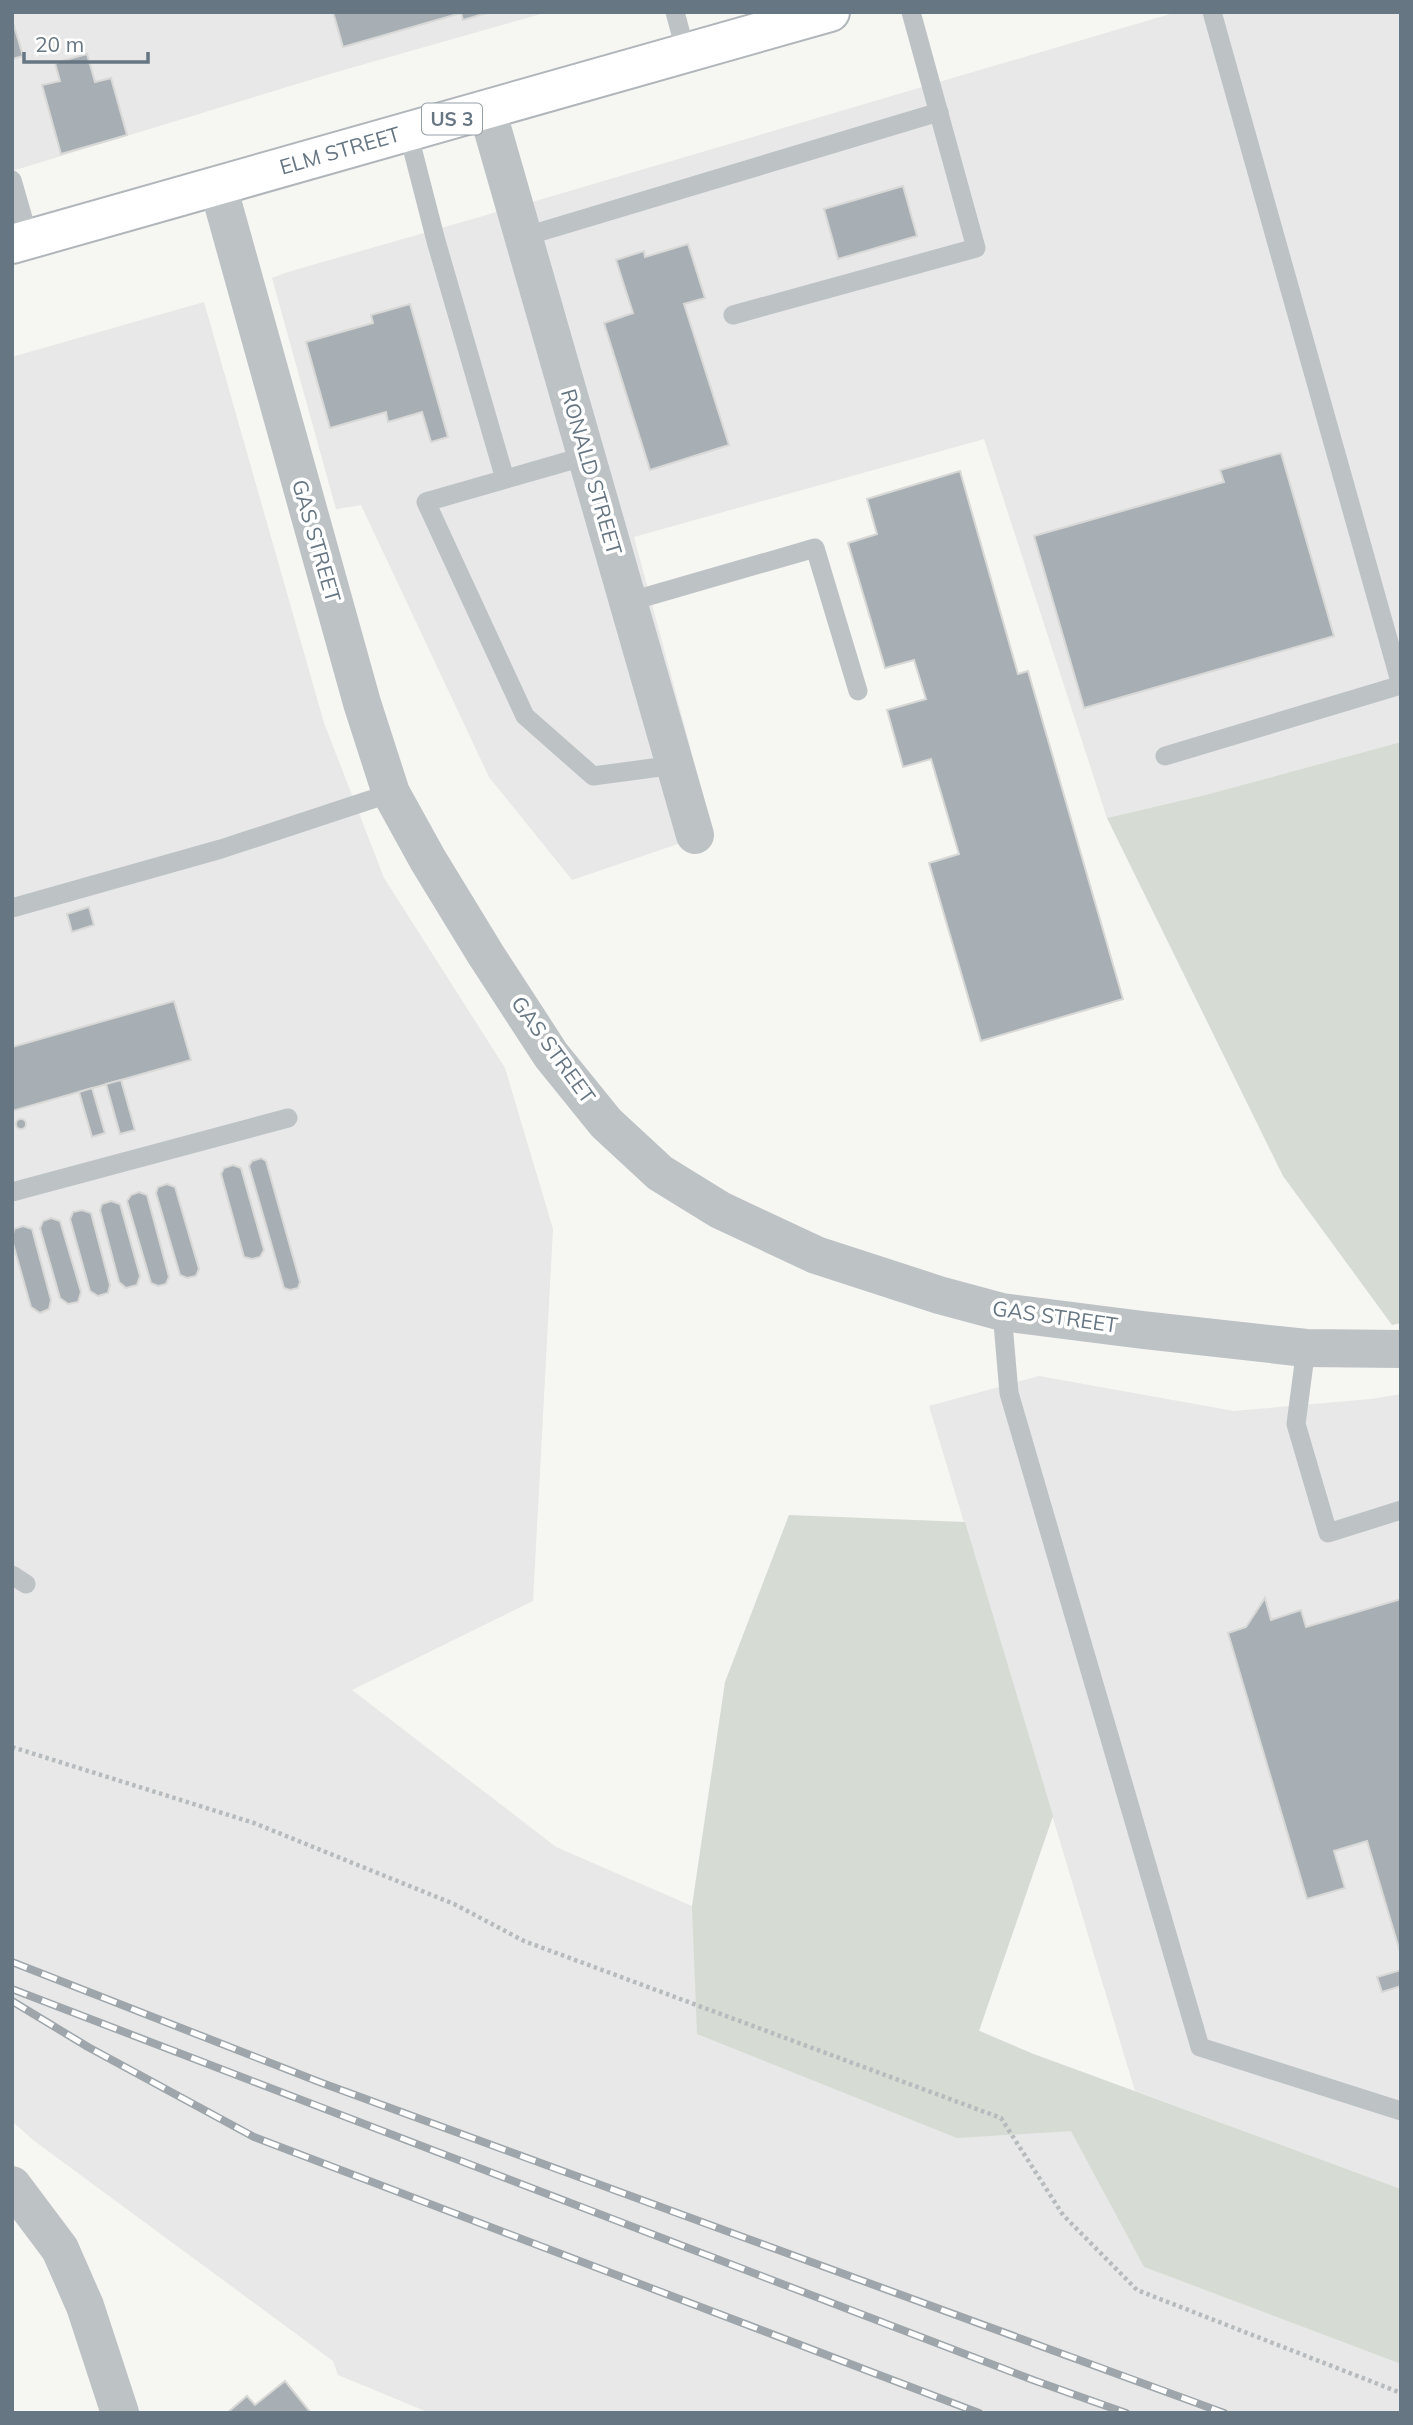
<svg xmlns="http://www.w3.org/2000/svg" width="1413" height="2425" font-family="Mulish,sans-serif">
	<rect width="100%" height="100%" fill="#f6f6f3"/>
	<g fill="#e7e8e7">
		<polygon points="12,12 548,12 333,73 12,171"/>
		<polygon points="1177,12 1401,12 1401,742 1205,795 1107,818 984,439 634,537 713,832 572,880 489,777 361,505 336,509 272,278 288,272 539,200"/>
		<polygon points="204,302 324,723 384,878 505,1068 553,1229 533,1601 352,1690 556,1847 1031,2053 1144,2267 1401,2364 1401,2413 430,2413 338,2375 333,2361 33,2140 12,2121 12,357"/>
		<polygon points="1039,1376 1234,1411 1371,1399 1401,1394 1401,2189 1135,2091 929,1406"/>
	</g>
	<g fill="#d6dbd3">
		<polygon points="1401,742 1401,1323 1392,1325 1283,1176 1107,818 1205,795"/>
		<polygon points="789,1515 965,1522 1053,1816 979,2031 1031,2053 1401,2189 1401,2364 1144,2267 1071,2131 957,2138 697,2034 692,1906 725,1682"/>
	</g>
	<g fill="#a7afb4" stroke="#d8d8d6" stroke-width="2">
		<polygon points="333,12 490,12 463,20 461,13 343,47"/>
		<polygon points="12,19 23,56 12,59"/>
		<polygon points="87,54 95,82 111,78 127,135 61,154 42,85 60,81 55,63"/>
		<polygon points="903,186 917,236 838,259 824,209"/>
		<polygon points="688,244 705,298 684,304 729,445 650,470 604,323 633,313 616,260 644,251 645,257"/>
		<polygon points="410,304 448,437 431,442 422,412 388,422 386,412 330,428 306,342 373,323 371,315"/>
		<polygon points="1281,453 1334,636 1084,708 1034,536 1224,482 1220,470"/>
		<polygon points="960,471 1018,674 1028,671 1123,999 981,1041 929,863 959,854 931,759 903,767 887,710 926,699 914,660 885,668 848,543 877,534 867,499"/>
		<polygon points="89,907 94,925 72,932 67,914"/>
		<polygon points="174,1001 191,1060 12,1111 12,1047"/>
		<polygon points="121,1080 135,1130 120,1134 106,1084"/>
		<polygon points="92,1088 105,1133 92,1137 79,1092"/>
		<circle cx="21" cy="1124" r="5"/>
		<polygon points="261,1158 266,1161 300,1282 298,1288 290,1290 284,1288 249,1166 252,1161"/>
		<polygon points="233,1165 241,1168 264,1250 260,1257 252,1259 244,1257 221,1174 224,1168"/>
		<polygon points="167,1184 175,1187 199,1269 196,1276 187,1278 180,1275 156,1193 158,1187"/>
		<polygon points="139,1192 147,1195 169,1277 166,1284 158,1286 151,1283 127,1201 131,1195"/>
		<polygon points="111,1201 120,1204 140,1276 137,1285 126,1288 119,1282 100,1210 102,1204"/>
		<polygon points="82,1210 91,1213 110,1285 108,1293 98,1296 90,1291 70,1219 73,1212"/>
		<polygon points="51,1218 60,1221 81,1292 78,1302 68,1304 60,1298 40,1228 43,1221"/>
		<polygon points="23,1226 32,1229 51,1300 49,1309 40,1313 31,1307 12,1240 14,1229"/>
		<polygon points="1265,1598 1271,1620 1301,1610 1306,1627 1401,1599 1401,1955 1367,1841 1334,1851 1345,1888 1307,1899 1228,1633 1246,1627"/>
		<polygon points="1401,1970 1401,1986 1382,1992 1377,1977"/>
		<polygon points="285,2381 311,2413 227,2413 247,2396 255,2405"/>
	</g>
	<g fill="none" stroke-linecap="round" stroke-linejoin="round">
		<defs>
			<polyline id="primary" points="12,244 830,12"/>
		</defs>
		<use href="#primary" stroke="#b1b6ba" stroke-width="42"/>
		<polyline stroke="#b8bbbd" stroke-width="4.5" stroke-dasharray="3.5 3.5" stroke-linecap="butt" points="12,1747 254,1823 454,1904 524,1941 1001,2118 1063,2215 1137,2290 1401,2393"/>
		<g stroke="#bdc2c5" stroke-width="19">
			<polyline points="675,12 686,53"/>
			<polyline points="1212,12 1401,685"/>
			<polyline points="408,132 436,241 505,479"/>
			<polyline points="12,180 29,239"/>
			<polyline points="523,237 939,112"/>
			<polyline points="733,315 976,248 911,12"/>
			<polyline points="586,456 426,502 525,716 593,776 675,765"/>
			<polyline points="628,602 815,548 858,691"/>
			<polyline points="1165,756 1401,685"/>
			<polyline points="12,908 221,849 391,793"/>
			<polyline points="12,1192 288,1118"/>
			<polyline points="1002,1312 1009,1393 1200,2047 1401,2111"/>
			<polyline points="1306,1348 1296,1424 1328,1533 1401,1510"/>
			<polyline points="12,1575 26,1584"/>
		</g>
		<g stroke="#bdc2c5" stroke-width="38">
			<polyline points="487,110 695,835"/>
			<polyline points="218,186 362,703 391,793 428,860 486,955 551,1055 606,1123 660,1173 720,1210 816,1255 939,1295 1002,1312 1143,1330 1306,1348 1401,1349"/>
			<polyline points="12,2185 60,2249 85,2306 120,2413"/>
		</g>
		<use href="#primary" stroke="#fff" stroke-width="38"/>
		<defs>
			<g id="rail">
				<polyline points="12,1962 322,2083 1224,2413"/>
				<polyline points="12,1989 1033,2380 1126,2413"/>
				<polyline points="12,2001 88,2047 254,2137 979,2413"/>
			</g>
		</defs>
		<use href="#rail" stroke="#9fa6ab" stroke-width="8"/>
		<use href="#rail" stroke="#fff" stroke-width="5" stroke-dasharray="16" stroke-linecap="butt"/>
	</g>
	<g text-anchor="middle" stroke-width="7" stroke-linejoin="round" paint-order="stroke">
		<rect fill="#fff" stroke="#959fa8" stroke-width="2" x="422" y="103.5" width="60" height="31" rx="5"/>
		<g font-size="19" font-weight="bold" fill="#677683">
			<text x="452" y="126">US 3</text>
		</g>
		<g font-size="21" fill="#677683" stroke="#fff">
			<text transform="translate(340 151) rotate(-16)" y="7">ELM STREET</text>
			<text transform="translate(591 472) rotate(74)" y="7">RONALD STREET</text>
			<text transform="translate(316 541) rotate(74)" y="7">GAS STREET</text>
			<text transform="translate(553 1050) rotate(54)" y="7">GAS STREET</text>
			<text transform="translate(1055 1317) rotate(8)" y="7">GAS STREET</text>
		</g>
	</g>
	<rect width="1413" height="2425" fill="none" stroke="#677683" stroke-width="28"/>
	<path d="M24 52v10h124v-10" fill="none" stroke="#677683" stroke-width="3.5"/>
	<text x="35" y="52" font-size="21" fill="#677683" stroke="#ffffff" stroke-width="5" paint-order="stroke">20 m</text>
</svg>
